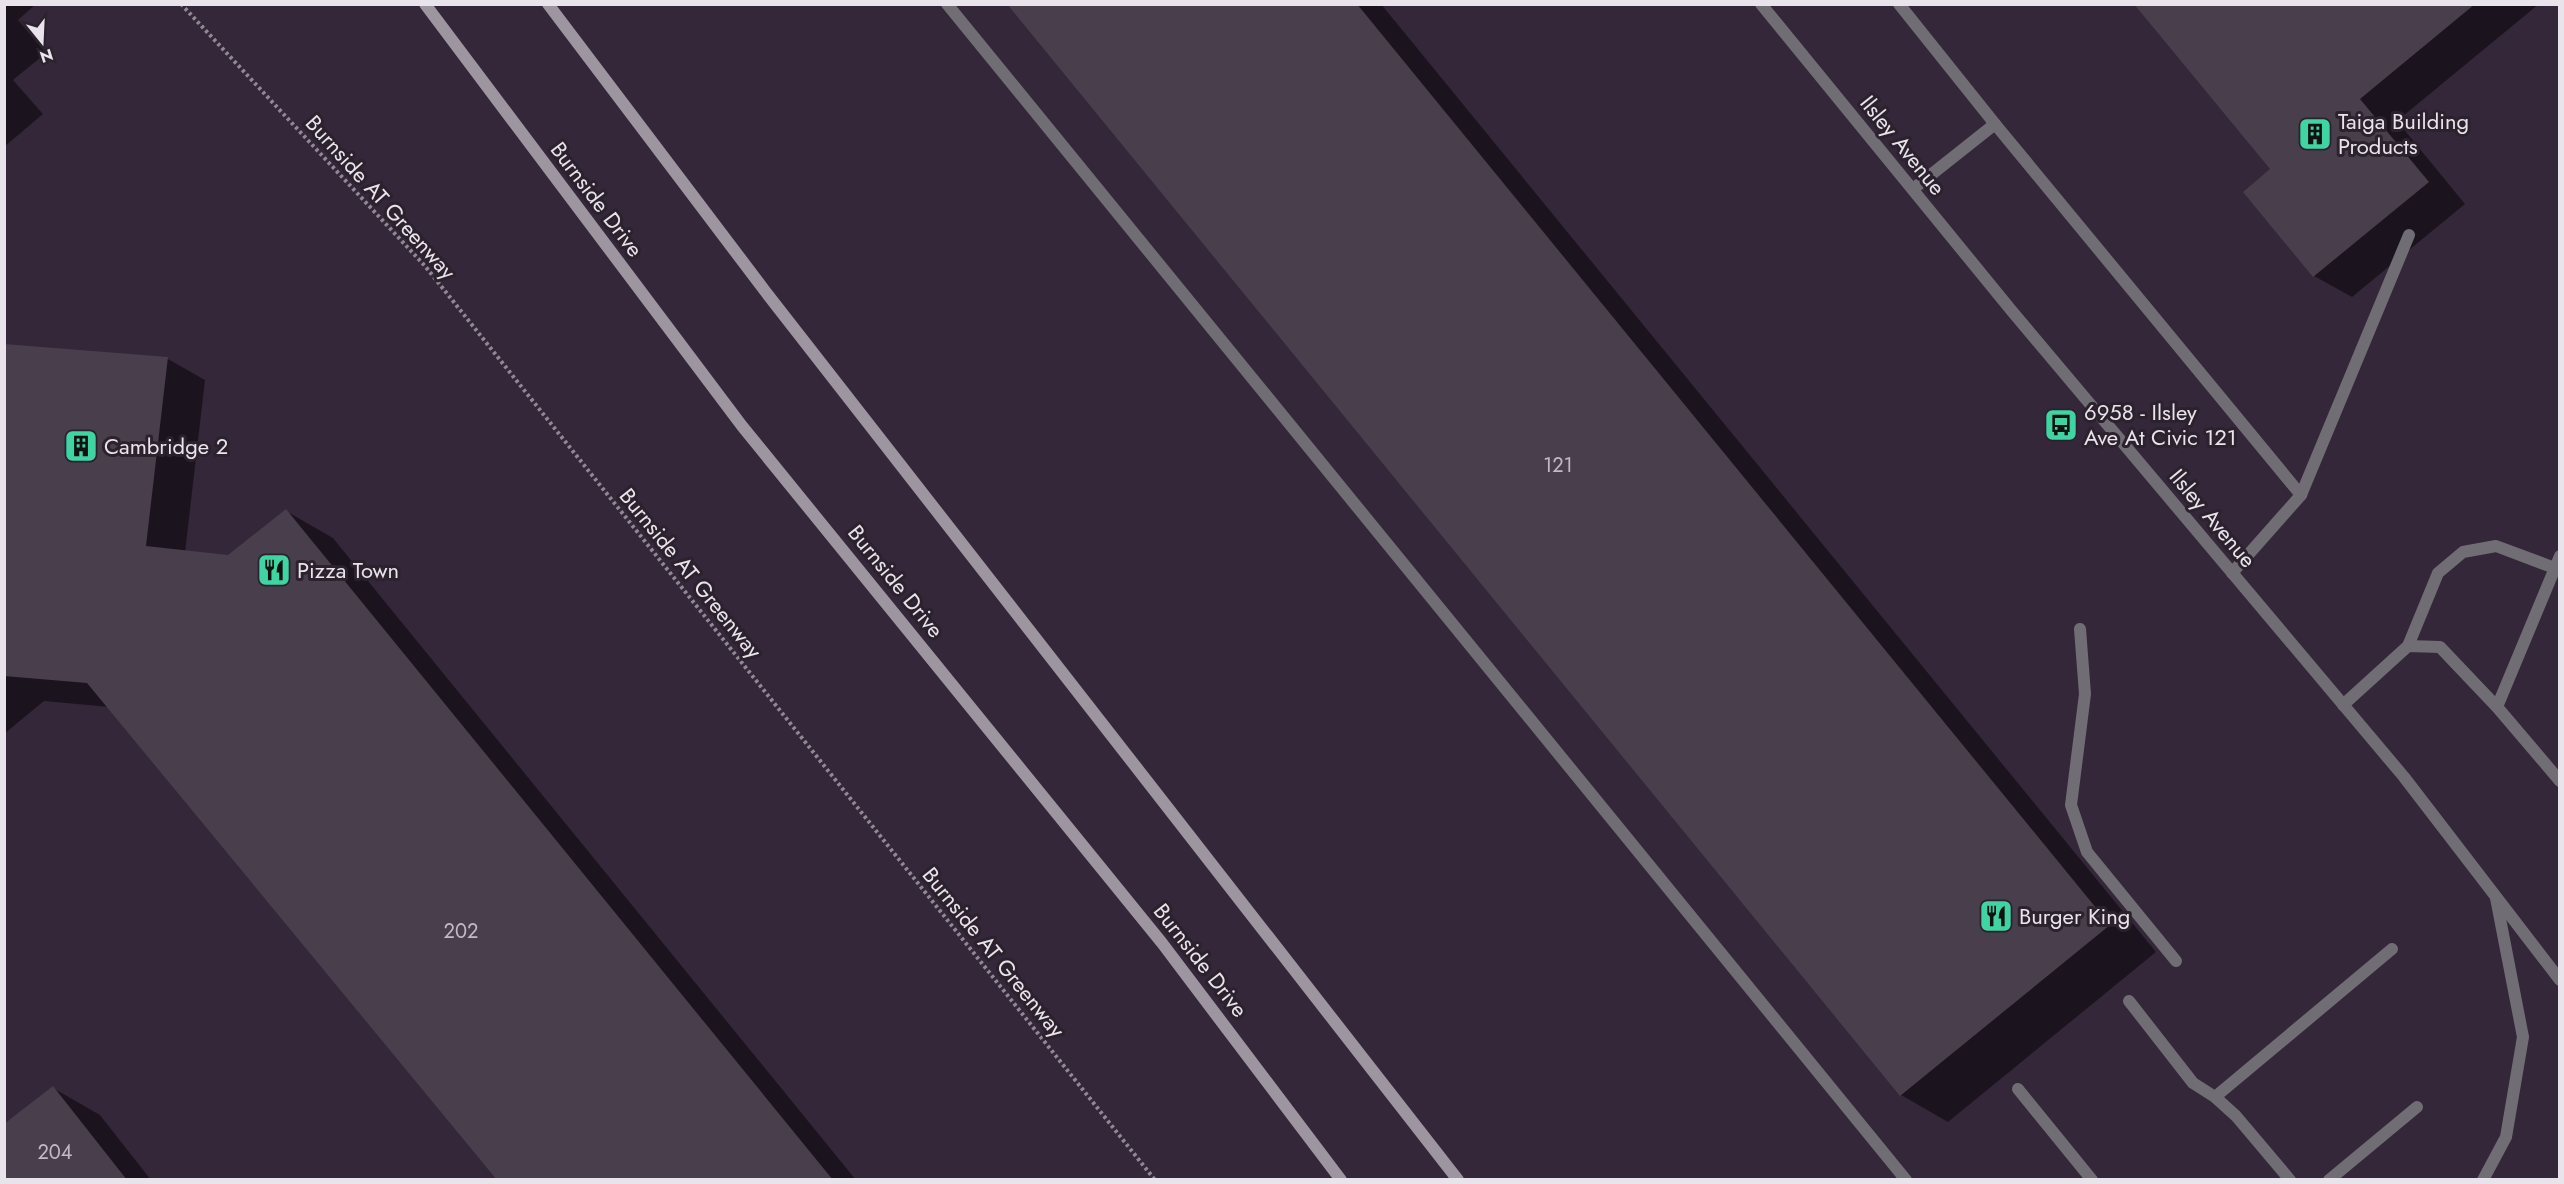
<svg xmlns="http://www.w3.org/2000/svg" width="2564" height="1184" font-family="Jost,sans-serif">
	<rect width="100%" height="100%" fill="#2b222e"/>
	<polygon fill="#342739" points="5,5 2559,5 2559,1179 5,1180"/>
	<g fill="#0007">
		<polygon points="4,4 36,4 18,20 46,53 13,80 43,114 4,147"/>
		<polygon points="1009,4 1381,4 2156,952 1948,1122 1901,1095"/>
		<polygon points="2136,4 2539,4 2397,121 2465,204 2352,297 2314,276 2273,170"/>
		<polygon points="4,346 168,359 205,380 185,553 229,557 286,511 333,538 856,1180 499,1180 109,707 44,701 4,734"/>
		<polygon points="53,1088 100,1115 151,1180 4,1180"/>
	</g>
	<g fill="#483e4c">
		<polygon points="1007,4 1357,4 2110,925 1900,1096"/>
		<polygon points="2134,4 2475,4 2360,99 2429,182 2313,277 2243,192 2270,169"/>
		<polygon points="4,344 168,357 146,546 228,555 286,509 833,1180 497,1180 87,683 4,676"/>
		<polygon points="53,1086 127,1180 4,1180 4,1124"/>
	</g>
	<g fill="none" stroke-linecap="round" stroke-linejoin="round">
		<polyline stroke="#908993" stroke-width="4" stroke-dasharray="3 3" stroke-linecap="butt" points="181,4 425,266 1155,1180"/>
		<g stroke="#716d74" stroke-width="12">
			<polyline points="947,4 1906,1180"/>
			<polyline points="1899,4 1995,124"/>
			<polyline points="1913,189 1995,124 2301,495 2232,573"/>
			<polyline points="2301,495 2409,235"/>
			<polyline points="2080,629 2085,694 2071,805 2087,852 2176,961"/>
			<polyline points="2408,646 2438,573 2463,552 2496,546 2560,570"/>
			<polyline points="2343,705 2408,646 2440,647 2497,707 2560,781"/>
			<polyline points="2497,707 2560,556"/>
			<polyline points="2129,1001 2193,1083 2215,1097 2236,1116 2290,1180"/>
			<polyline points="2018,1089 2092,1180"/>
			<polyline points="2215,1097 2392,949"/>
			<polyline points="2329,1180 2417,1107"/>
		</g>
		<g stroke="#716d74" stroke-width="12">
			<polyline points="1761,4 2011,310 2404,777 2560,980"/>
			<polyline points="2483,1180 2506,1137 2523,1037 2496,898"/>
		</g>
		<g stroke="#9d95a0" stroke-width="12">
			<polyline points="425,4 742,426 1162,943 1341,1180"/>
			<polyline points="548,4 765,291 1458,1180"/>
		</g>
	</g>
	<defs>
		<symbol id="building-square" viewBox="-11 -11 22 22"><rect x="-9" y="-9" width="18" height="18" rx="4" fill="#40d4a2" stroke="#2b222e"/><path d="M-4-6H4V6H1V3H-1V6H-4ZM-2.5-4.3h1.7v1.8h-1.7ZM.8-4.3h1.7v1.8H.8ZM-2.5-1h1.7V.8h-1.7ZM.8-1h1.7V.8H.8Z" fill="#111"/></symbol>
		<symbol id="bus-square" viewBox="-11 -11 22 22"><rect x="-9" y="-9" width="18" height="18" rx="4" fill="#40d4a2" stroke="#2b222e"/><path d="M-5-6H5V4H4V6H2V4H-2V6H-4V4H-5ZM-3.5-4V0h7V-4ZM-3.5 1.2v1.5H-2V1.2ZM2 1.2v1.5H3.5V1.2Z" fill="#111"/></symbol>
		<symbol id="restaurant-square" viewBox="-11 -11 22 22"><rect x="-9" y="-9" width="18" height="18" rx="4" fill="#40d4a2" stroke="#2b222e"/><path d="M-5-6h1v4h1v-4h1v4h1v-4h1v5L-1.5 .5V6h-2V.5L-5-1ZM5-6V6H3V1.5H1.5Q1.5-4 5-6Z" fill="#111"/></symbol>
	</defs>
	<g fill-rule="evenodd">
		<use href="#building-square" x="2296" y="115" width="38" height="38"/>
		<use href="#bus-square" x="2042" y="406" width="38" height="38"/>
		<use href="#building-square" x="62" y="427" width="38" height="38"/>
		<use href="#restaurant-square" x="255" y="551" width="38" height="38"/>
		<use href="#restaurant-square" x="1977" y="897" width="38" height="38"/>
	</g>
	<g text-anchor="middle" stroke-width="6" stroke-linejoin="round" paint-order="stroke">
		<g font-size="20" fill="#c1bac4">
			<text x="1558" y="472">121</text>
			<text x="461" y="938">202</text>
			<text x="55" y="1159">204</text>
		</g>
		<g font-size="22" fill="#e9e3ec" stroke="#2b222e" text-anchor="start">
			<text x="2338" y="129">Taiga Building<tspan x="2338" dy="25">Products</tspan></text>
			<text x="2084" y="420">6958 - Ilsley<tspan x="2084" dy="25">Ave At Civic 121</tspan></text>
			<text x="104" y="454">Cambridge 2</text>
			<text x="297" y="578">Pizza Town</text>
			<text x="2019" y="924">Burger King</text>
		</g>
		<g font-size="22" fill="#e9e3ec" stroke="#2b222e">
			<text transform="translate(1903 145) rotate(51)" y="8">Ilsley Avenue</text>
			<text transform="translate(381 197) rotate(48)" y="8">Burnside AT Greenway</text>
			<text transform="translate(597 199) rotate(53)" y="8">Burnside Drive</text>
			<text transform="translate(2213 518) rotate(50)" y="8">Ilsley Avenue</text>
			<text transform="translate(691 573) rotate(51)" y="8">Burnside AT Greenway</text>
			<text transform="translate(896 581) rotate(51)" y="8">Burnside Drive</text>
			<text transform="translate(994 952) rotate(51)" y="8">Burnside AT Greenway</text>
			<text transform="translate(1201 960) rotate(52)" y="8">Burnside Drive</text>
		</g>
	</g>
	<rect width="2564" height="1184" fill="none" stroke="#e9e3ec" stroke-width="12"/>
	<g transform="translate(42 42) rotate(162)" stroke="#2b222e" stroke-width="4.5" paint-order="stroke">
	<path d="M0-4.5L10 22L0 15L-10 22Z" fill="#e9e3ec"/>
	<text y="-9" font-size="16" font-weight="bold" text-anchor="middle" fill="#e9e3ec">N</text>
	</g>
</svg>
